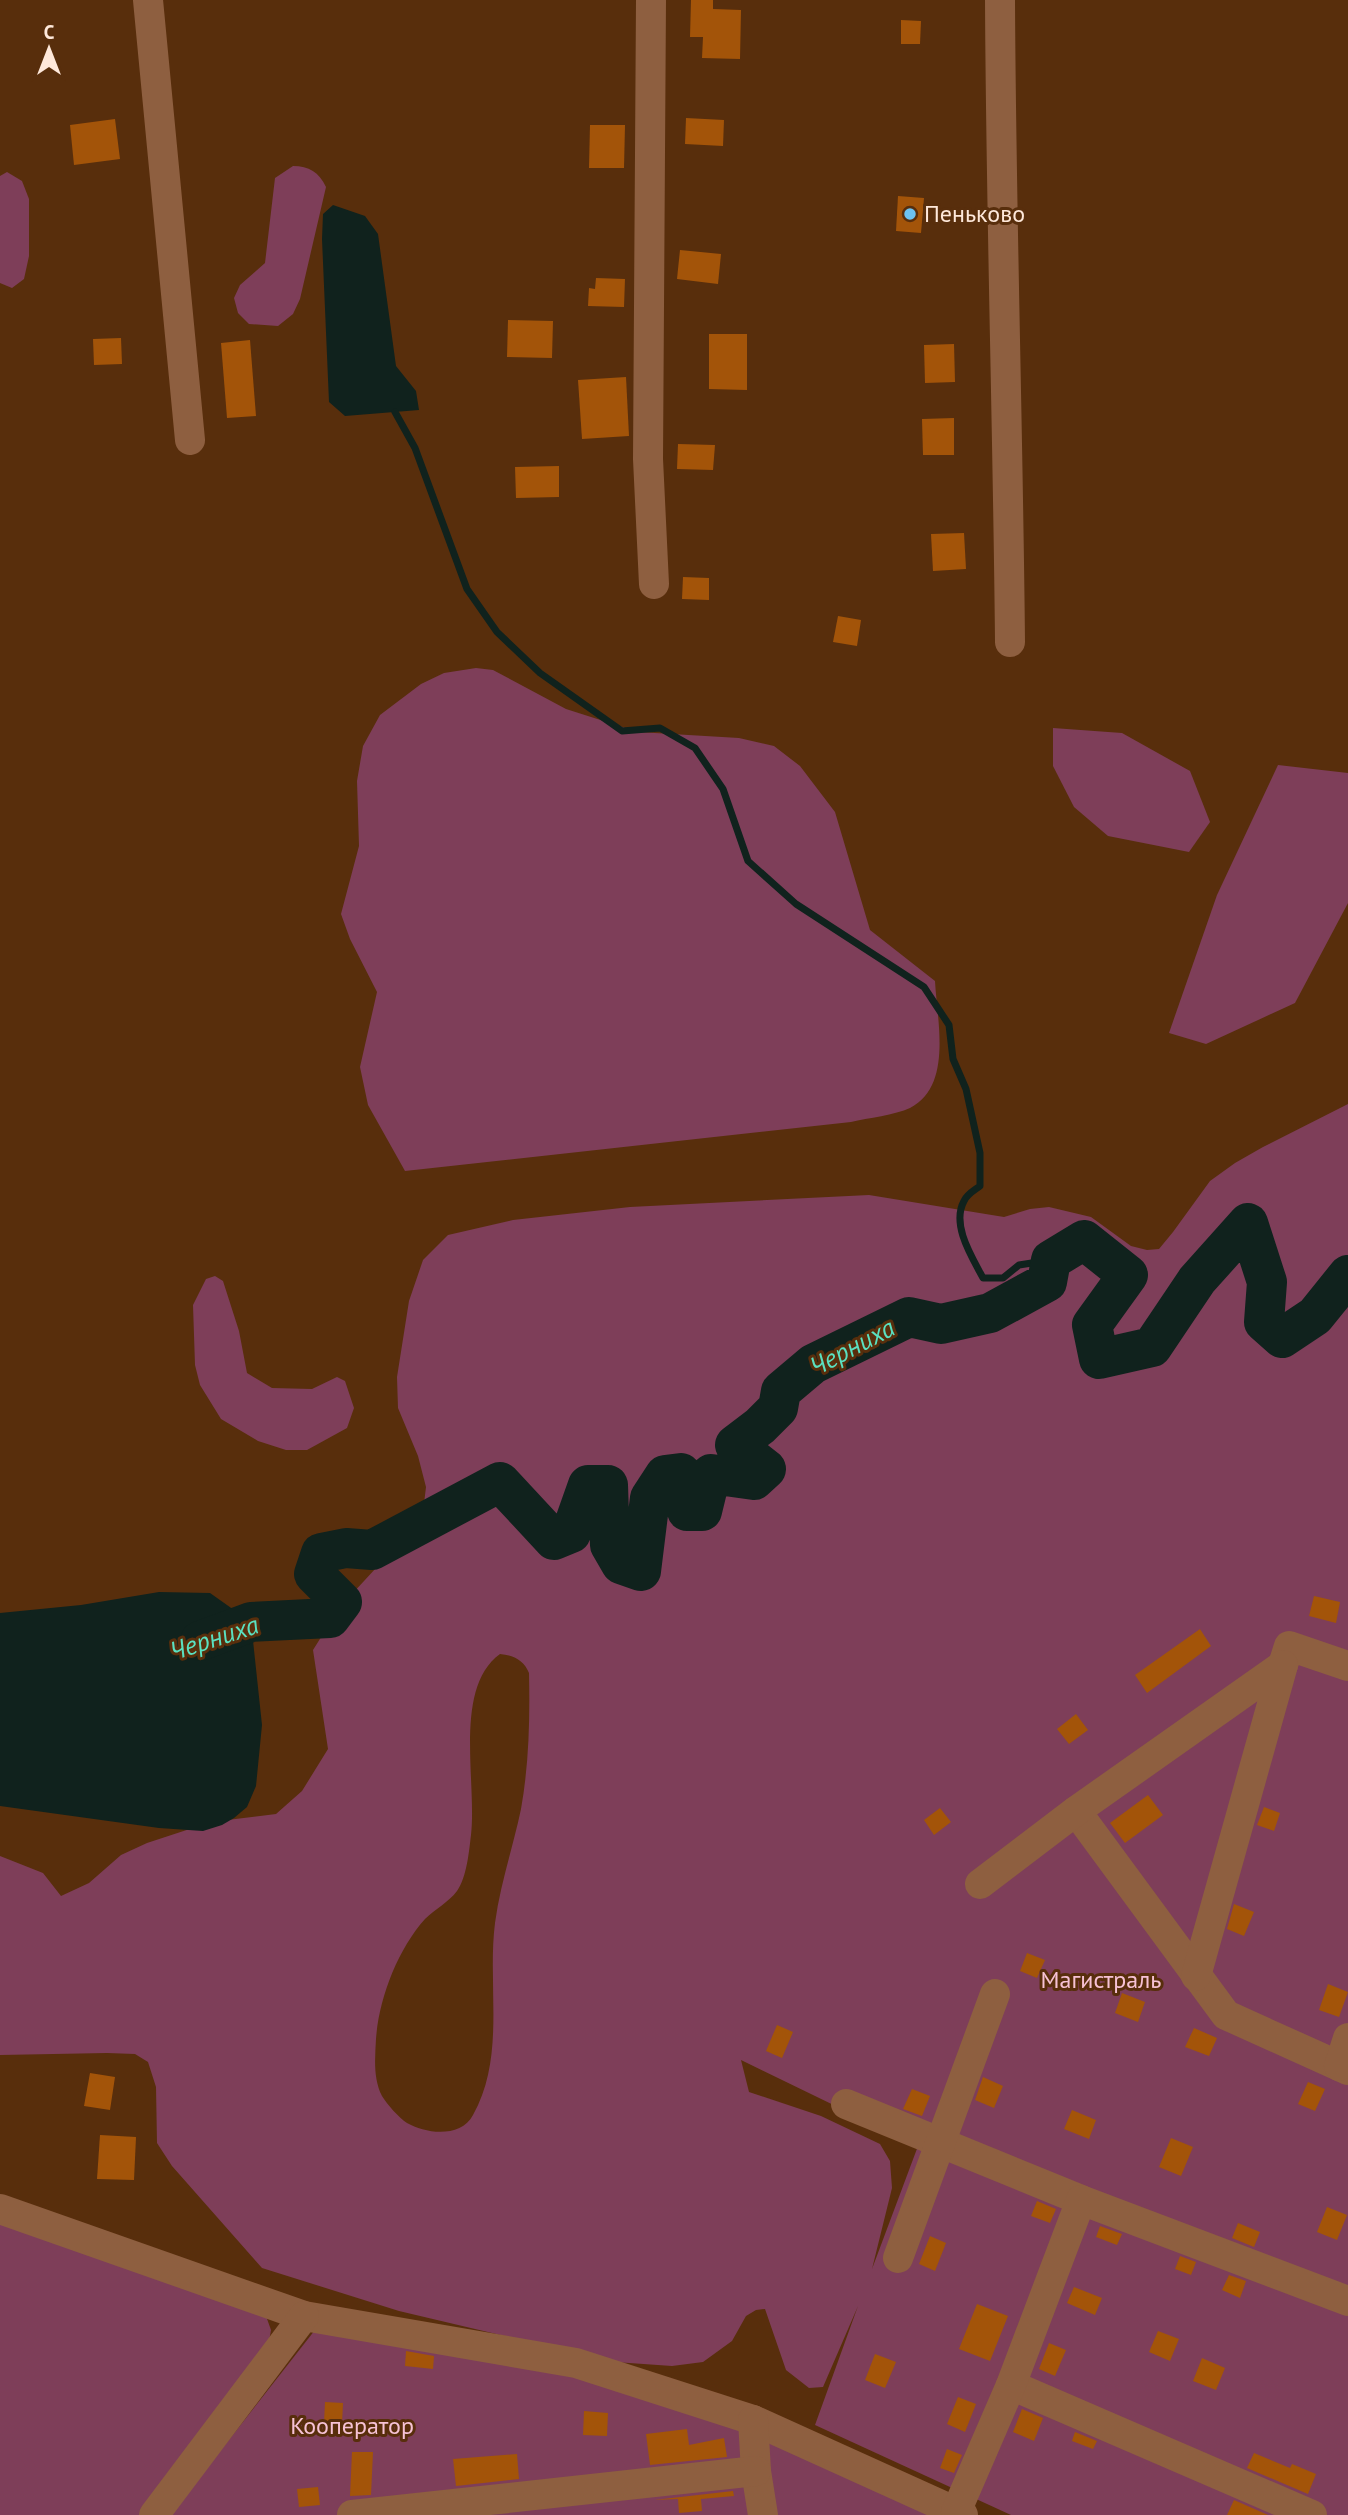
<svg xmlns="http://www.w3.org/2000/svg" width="1348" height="2515" font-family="'PT Sans',sans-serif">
	<rect width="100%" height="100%" fill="#582e0c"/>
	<g fill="#7e3e59" fill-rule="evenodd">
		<path d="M293,166C309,166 319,172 326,187L300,299L293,314L278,326L249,324L238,313L234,298L240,285L265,263L275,178Z"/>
		<polygon points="7,172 22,181 29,199 29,256 24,279 12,288 0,283 0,176"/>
		<path d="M476,668L493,670L566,709L638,732L739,738L774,746L800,766L835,812L870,930L935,981C937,1021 953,1086 910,1108C895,1115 868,1118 851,1122L405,1171L368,1105L360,1067L377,992L350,939L341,914L359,846L357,781L363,746L380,715L421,684L444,673Z"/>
		<polygon points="1053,728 1122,733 1190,771 1210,822 1189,852 1108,836 1074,807 1053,766"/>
		<polygon points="1278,765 1348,773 1348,903 1295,1003 1206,1044 1169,1033 1217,895"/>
		<path d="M1348,1104V2515H1011L815,2425L858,2306L823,2387L809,2388L786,2370L765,2309L756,2310L746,2316L732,2341L703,2362L672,2366L615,2362L399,2311L262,2268L172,2166L157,2143L156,2087L148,2062L135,2054L107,2053L0,2055V1856L43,1873L61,1896L89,1883L121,1855L147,1843L211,1822L276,1814L302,1791L328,1749L313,1650L340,1607L376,1568L410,1541L422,1520L426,1487L418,1456L398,1408L397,1377L409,1301L423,1260L448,1235L513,1220L630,1207L869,1195L1004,1217L1030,1209L1049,1207L1091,1217L1131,1246L1147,1250L1159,1249L1173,1232L1210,1181L1235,1163L1263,1147ZM500,1654C513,1655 524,1660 529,1673C530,1719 529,1764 521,1809C513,1847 500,1885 495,1923C487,1986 506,2056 473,2115C461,2138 426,2134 407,2123C399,2118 387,2104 382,2096C373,2078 375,2058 376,2039C379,1998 398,1949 425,1919C435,1909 449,1902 457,1891C467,1877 469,1851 471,1835C477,1782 453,1688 500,1654ZM741,2060L918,2146L872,2269L892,2188L890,2161L880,2144L821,2116L749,2092Z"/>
		<polygon points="215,1276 223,1281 239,1331 247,1373 272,1388 312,1389 337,1377 345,1381 354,1408 347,1428 307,1450 286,1450 258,1441 221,1419 200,1385 195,1365 193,1305 206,1279"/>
		<polygon points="0,2213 266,2316 271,2330 267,2353 145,2515 0,2515"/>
		<polygon points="315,2330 543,2362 786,2445 936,2515 170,2515"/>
	</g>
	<g fill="#10221d">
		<polygon points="333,205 365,216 378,234 396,366 416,391 419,410 345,416 329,402 322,239 323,214"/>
		<polygon points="159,1592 210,1593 251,1622 262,1725 256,1786 247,1807 234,1818 222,1825 203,1831 159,1828 0,1806 0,1613 81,1605"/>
	</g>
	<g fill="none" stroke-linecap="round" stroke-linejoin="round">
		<path stroke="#10221d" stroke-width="7" d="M395,412L415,448L467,589L497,632L540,673L622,731L660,728L695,748L723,789L748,861L796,904L924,987L949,1025L953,1059L966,1089L980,1153V1186C975,1190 967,1194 964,1201C951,1225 972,1257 983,1278H1003L1019,1265L1051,1260"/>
		<polyline stroke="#10221d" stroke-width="40" points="200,1641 251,1622 330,1618 342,1602 314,1574 321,1553 346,1548 372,1550 500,1482 554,1540 571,1533 588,1485 608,1485 610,1545 621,1564 641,1571 650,1498 665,1475 681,1473 687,1511 702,1511 711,1474 754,1480 766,1469 735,1445 760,1426 778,1408 781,1391 813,1364 909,1317 941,1324 990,1313 1047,1282 1051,1260 1084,1240 1128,1275 1092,1325 1099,1359 1152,1347 1197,1280 1248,1223 1267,1282 1264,1322 1282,1338 1315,1316 1348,1275"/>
	</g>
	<g fill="#a35409">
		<polygon points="691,0 713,0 713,9 741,10 740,59 702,58 703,37 690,37"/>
		<polygon points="901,20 921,21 920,44 901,44"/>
		<polygon points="686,118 724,120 723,146 685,144"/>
		<polygon points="115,119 120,159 74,165 70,125"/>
		<polygon points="590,125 625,125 624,168 589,168"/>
		<polygon points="898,196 924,198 921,233 896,231"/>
		<polygon points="680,250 721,254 718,284 677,279"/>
		<polygon points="596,278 625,279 624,307 588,306 589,288 595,289"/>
		<polygon points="508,320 553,321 552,358 507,357"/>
		<polygon points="709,334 747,334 747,390 709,389"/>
		<polygon points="121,338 122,364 94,365 93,339"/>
		<polygon points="250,340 256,416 227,418 221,343"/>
		<polygon points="954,344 955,382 925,383 924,345"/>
		<polygon points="626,377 629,436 582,439 578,380"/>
		<polygon points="954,418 954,455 923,455 922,419"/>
		<polygon points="678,444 715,445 713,470 677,469"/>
		<polygon points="559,466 559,497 516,498 515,467"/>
		<polygon points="964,533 966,569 933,571 931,534"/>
		<polygon points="683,577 709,578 709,600 682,599"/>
		<polygon points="838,616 861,620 857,646 833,642"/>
		<polygon points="1314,1596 1340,1602 1336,1623 1309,1616"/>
		<polygon points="1200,1629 1211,1646 1147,1693 1135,1675"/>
		<polygon points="1076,1714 1088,1730 1069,1744 1057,1729"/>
		<polygon points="1148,1795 1163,1815 1125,1843 1110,1823"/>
		<polygon points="1264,1807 1280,1813 1274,1831 1257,1825"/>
		<polygon points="940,1808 951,1822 934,1835 924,1820"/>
		<polygon points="1234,1904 1254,1912 1244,1936 1227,1929"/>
		<polygon points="1027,1953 1045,1960 1037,1978 1020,1971"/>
		<polygon points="1328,1984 1348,1992 1339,2017 1319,2010"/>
		<polygon points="1122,1993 1145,2002 1138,2022 1115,2013"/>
		<polygon points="777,2025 793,2032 782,2058 766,2051"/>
		<polygon points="1194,2028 1217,2038 1209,2056 1185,2047"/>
		<polygon points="90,2073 115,2077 110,2110 84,2106"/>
		<polygon points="983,2077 1003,2086 994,2108 975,2100"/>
		<polygon points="1308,2082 1325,2089 1315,2111 1298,2104"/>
		<polygon points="912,2089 930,2096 922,2116 903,2109"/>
		<polygon points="1072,2110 1096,2120 1089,2139 1064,2129"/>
		<polygon points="100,2135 136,2137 134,2180 97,2179"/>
		<polygon points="1171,2138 1193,2147 1181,2176 1159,2167"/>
		<polygon points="1037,2201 1056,2209 1050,2223 1031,2216"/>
		<polygon points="1327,2207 1347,2215 1337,2240 1317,2232"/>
		<polygon points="1238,2223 1260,2232 1254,2247 1232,2238"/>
		<polygon points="1100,2226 1122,2234 1117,2245 1096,2237"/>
		<polygon points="930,2236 946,2243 935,2271 919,2264"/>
		<polygon points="1180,2256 1196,2262 1191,2275 1175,2269"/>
		<polygon points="1229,2275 1246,2281 1240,2298 1222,2290"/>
		<polygon points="1074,2287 1102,2298 1095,2315 1067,2303"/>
		<polygon points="977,2304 1008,2316 990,2361 959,2349"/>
		<polygon points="1158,2331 1179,2339 1170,2361 1149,2352"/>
		<polygon points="1049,2343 1066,2350 1055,2376 1039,2369"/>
		<polygon points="406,2351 434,2356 433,2369 405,2366"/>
		<polygon points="875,2354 896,2362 885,2388 865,2380"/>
		<polygon points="1202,2358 1225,2368 1216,2390 1193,2381"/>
		<polygon points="958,2397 976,2404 965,2432 947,2424"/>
		<polygon points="325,2402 343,2403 342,2424 324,2423"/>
		<polygon points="1022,2409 1043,2418 1034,2441 1013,2432"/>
		<polygon points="584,2411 608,2413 607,2436 583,2435"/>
		<polygon points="687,2429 689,2445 724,2438 727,2457 650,2465 646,2434"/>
		<polygon points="1075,2432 1097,2441 1093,2449 1072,2441"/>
		<polygon points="947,2449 962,2455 954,2473 940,2468"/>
		<polygon points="352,2452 373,2452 371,2495 350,2496"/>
		<polygon points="1254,2453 1290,2468 1292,2464 1316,2474 1308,2494 1247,2468"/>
		<polygon points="517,2454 519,2479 456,2486 453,2459"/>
		<polygon points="318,2487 320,2505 299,2507 297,2489"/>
		<polygon points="733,2491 734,2496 701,2499 702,2511 679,2513 678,2499 654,2500"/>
		<polygon points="1234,2500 1268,2515 1227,2515"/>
	</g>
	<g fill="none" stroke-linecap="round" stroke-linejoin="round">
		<g stroke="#8e5f40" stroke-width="30">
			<polyline points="148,0 190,440"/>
			<polyline points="651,0 648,459 654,584"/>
			<path d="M1000,0C1001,214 1008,428 1010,642"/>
			<polyline points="1283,1665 1289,1646 1348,1666"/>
			<polyline points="1076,1811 1226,2015 1348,2070"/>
			<polyline points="980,1884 1076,1811 1283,1665 1196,1976"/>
			<polyline points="1339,2066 1348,2038"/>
			<polyline points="846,2104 1081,2200"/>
			<polyline points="0,2209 304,2316 576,2363 753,2420 963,2515"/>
			<polyline points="898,2258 995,1994"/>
			<polyline points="1011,2385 1312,2515"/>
			<polyline points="753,2420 756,2471 763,2515"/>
			<polyline points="956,2512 1011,2385 1081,2200 1348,2301"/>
			<polyline points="154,2515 304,2316"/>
			<polyline points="352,2515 756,2471"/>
		</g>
	</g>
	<circle fill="#6cc3f2" stroke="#582e0c" stroke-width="2.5" cx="910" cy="214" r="7"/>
	<g text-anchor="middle" stroke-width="6" stroke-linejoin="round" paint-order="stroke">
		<g font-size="24" fill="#fee8da" stroke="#582e0c" text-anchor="start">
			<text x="924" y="222">Пеньково</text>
		</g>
		<g font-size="24" fill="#f6c2d5" stroke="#582e0c">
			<text x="1101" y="1988">Магистраль</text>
			<text x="352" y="2434">Кооператор</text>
		</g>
		<g font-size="26" font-style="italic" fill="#5ae1c1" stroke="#582e0c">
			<text transform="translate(852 1347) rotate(-28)" y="9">Черниха</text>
			<text transform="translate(214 1638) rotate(-18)" y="9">Черниха</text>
		</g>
	</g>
	<g transform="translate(49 49)" stroke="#582e0c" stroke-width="5" paint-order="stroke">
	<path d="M0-5L12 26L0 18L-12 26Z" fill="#fee8da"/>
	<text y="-10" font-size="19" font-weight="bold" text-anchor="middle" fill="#fee8da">С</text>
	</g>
</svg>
